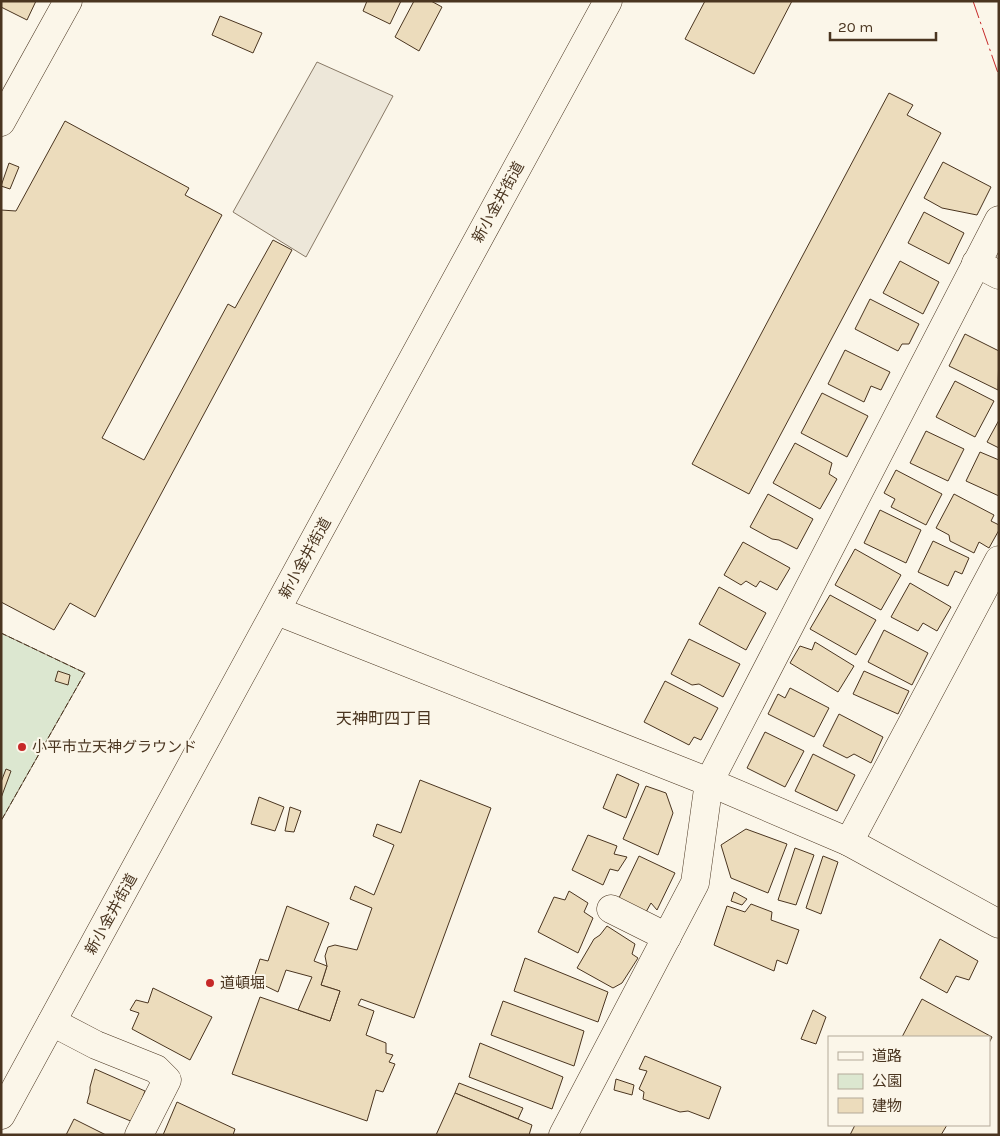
<svg xmlns="http://www.w3.org/2000/svg" width="1000" height="1136" font-family="Karla,'Noto Sans JP',sans-serif">
	<rect width="100%" height="100%" fill="#fbf6e9"/>
	<polygon fill="#dce7d0" stroke="#887966" points="1,633 85,673 1,821"/>
	<polygon fill="#ede7d9" stroke="#887966" points="317,62 393,96 306,257 233,212"/>
	<g fill="#ecdcbc" stroke="#4a3520">
		<polygon points="1,1 36,1 27,20 1,7"/>
		<polygon points="367,1 401,1 390,24 363,11"/>
		<polygon points="414,1 431,1 442,7 419,51 395,37"/>
		<polygon points="705,1 792,1 754,74 685,39"/>
		<polygon points="220,16 262,33 253,53 212,35"/>
		<polygon points="889,93 913,105 907,115 941,133 749,494 692,464"/>
		<polygon points="65,121 189,188 185,195 222,215 102,438 144,460 228,304 235,308 273,240 292,250 95,617 70,603 54,630 1,602 1,210 16,211"/>
		<polygon points="943,162 991,187 977,215 942,208 924,198"/>
		<polygon points="9,163 19,167 10,189 1,186"/>
		<polygon points="924,212 964,233 949,264 908,243"/>
		<polygon points="900,261 939,282 923,314 883,293"/>
		<polygon points="870,299 919,324 909,344 902,344 898,351 855,329"/>
		<polygon points="965,334 999,351 998,390 949,366"/>
		<polygon points="845,350 890,372 881,390 871,386 864,402 828,384"/>
		<polygon points="955,381 994,401 975,437 936,417"/>
		<polygon points="822,393 868,416 847,457 801,433"/>
		<polygon points="999,420 999,448 987,442"/>
		<polygon points="926,431 964,449 948,481 910,463"/>
		<polygon points="795,443 832,463 829,474 837,479 820,509 773,483"/>
		<polygon points="980,452 999,460 999,496 966,481"/>
		<polygon points="896,470 942,494 926,525 891,507 895,499 884,493"/>
		<polygon points="768,494 813,519 797,549 779,540 772,539 750,527"/>
		<polygon points="954,494 994,515 991,521 999,525 999,530 989,548 979,542 974,553 950,541 949,535 936,528"/>
		<polygon points="880,510 921,530 906,563 864,543"/>
		<polygon points="933,541 969,558 962,574 955,571 948,586 918,572"/>
		<polygon points="743,542 790,568 777,590 760,581 756,587 746,581 741,585 724,575"/>
		<polygon points="855,549 901,575 881,610 835,585"/>
		<polygon points="910,583 951,607 937,631 923,623 918,631 891,617"/>
		<polygon points="719,587 766,613 746,650 699,624"/>
		<polygon points="830,595 876,620 856,655 810,629"/>
		<polygon points="884,630 928,653 912,685 868,662"/>
		<polygon points="689,639 740,664 723,697 699,684 692,685 671,674"/>
		<polygon points="815,642 854,666 838,692 790,663 800,646 812,650"/>
		<polygon points="58,671 70,675 68,685 55,681"/>
		<polygon points="864,671 909,691 898,714 853,694"/>
		<polygon points="665,681 718,708 701,740 694,737 689,745 644,722"/>
		<polygon points="790,688 829,708 814,737 768,714 778,694 785,698"/>
		<polygon points="839,714 883,737 871,763 854,754 847,758 823,746"/>
		<polygon points="765,732 804,751 785,787 747,768"/>
		<polygon points="813,754 855,775 837,811 795,791"/>
		<polygon points="6,769 11,771 1,798 1,782"/>
		<polygon points="617,774 639,784 626,818 603,808"/>
		<polygon points="420,780 491,808 414,1018 361,999 358,1005 374,1011 366,1035 386,1043 386,1053 393,1055 389,1062 395,1064 383,1092 376,1090 367,1121 232,1074 260,997 330,1021 340,991 321,985 327,966 325,956 328,947 335,945 357,950 372,908 350,899 355,886 374,895 394,845 373,836 377,824 401,833"/>
		<polygon points="646,786 666,793 673,813 658,855 623,839"/>
		<polygon points="259,797 284,807 275,831 251,824"/>
		<polygon points="290,807 301,811 294,832 285,831"/>
		<polygon points="746,829 787,844 768,893 731,878 721,845"/>
		<polygon points="588,835 617,846 614,854 627,857 618,871 610,869 603,885 572,870"/>
		<polygon points="795,848 814,855 796,905 778,900"/>
		<polygon points="639,856 675,873 657,910 651,903 646,912 618,900"/>
		<polygon points="823,856 838,862 821,914 806,908"/>
		<polygon points="569,891 588,903 584,912 593,918 578,953 538,932 554,897 565,900"/>
		<polygon points="734,892 747,899 742,905 731,901"/>
		<polygon points="751,904 772,912 771,920 799,930 787,964 777,960 774,971 714,945 727,906 745,912"/>
		<polygon points="287,906 329,923 314,961 327,966 321,985 340,991 330,1021 298,1010 312,977 286,970 278,992 253,980 260,959 268,961"/>
		<polygon points="607,926 635,944 632,954 638,958 622,983 613,988 577,968 594,939 600,935"/>
		<polygon points="940,939 978,961 969,980 956,976 947,993 920,978"/>
		<polygon points="525,958 608,992 598,1022 514,991"/>
		<polygon points="153,988 212,1017 190,1060 132,1029 139,1013 130,1010 136,1000 148,1003"/>
		<polygon points="922,999 992,1037 989,1043 989,1037 902,1037"/>
		<polygon points="503,1001 584,1031 574,1066 491,1035"/>
		<polygon points="813,1010 826,1017 816,1044 801,1039"/>
		<polygon points="480,1043 563,1077 552,1109 469,1077"/>
		<polygon points="645,1056 721,1087 709,1119 688,1111 680,1112 643,1099 644,1092 639,1089 647,1071 639,1069"/>
		<polygon points="95,1069 145,1091 133,1122 87,1103 90,1092 90,1087"/>
		<polygon points="616,1079 634,1085 632,1095 614,1090"/>
		<polygon points="459,1083 523,1108 518,1119 455,1093"/>
		<polygon points="455,1093 532,1125 529,1135 436,1135"/>
		<polygon points="177,1102 235,1129 233,1135 163,1135"/>
		<polygon points="74,1119 106,1135 66,1135"/>
		<polygon points="855,1125 947,1125 941,1135 850,1135"/>
	</g>
	<g fill="none" stroke-linecap="round" stroke-linejoin="round">
		<defs>
			<g id="minor">
				<polyline points="1,122 68,1"/>
				<polyline points="976,263 999,275"/>
				<polyline points="277,611 709,782 849,842 999,924"/>
				<polyline points="849,842 999,560"/>
				<polyline points="611,909 667,937"/>
				<polyline points="52,1022 96,1045 156,1069 167,1080 139,1135"/>
				<polyline points="563,1135 695,883 709,782 999,220"/>
			</g>
			<polyline id="major" points="1,1115 608,1"/>
		</defs>
		<use href="#minor" stroke="#4a3520" stroke-width="29"/>
		<use href="#major" stroke="#4a3520" stroke-width="29"/>
		<use href="#minor" stroke="#fbf6e9" stroke-width="28"/>
		<use href="#major" stroke="#fbf6e9" stroke-width="28"/>
		<polyline stroke="#4a3520" stroke-width="1" stroke-dasharray="6 2.5" stroke-linecap="butt" points="1,633 85,673 1,821"/>
		<polyline stroke="#c62828" stroke-width="1" stroke-dasharray="18 4 2.5 4" stroke-linecap="butt" points="973,1 999,76"/>
	</g>
	<g fill="#c62828" stroke="#fbf6e9" stroke-width="2">
		<circle cx="22" cy="747" r="5"/>
		<circle cx="210" cy="983" r="5"/>
	</g>
	<g text-anchor="middle" stroke-width="4" stroke-linejoin="round" paint-order="stroke">
		<g font-size="15" fill="#4a3520" stroke="#fbf6e9">
			<text transform="translate(498 202) rotate(-61)" y="5">新小金井街道</text>
			<text transform="translate(305 558) rotate(-61)" y="5">新小金井街道</text>
			<text transform="translate(111 914) rotate(-61)" y="5">新小金井街道</text>
		</g>
		<g font-size="15" fill="#4a3520" stroke="#fbf6e9" text-anchor="start">
			<text x="32" y="752">小平市立天神グラウンド</text>
			<text x="220" y="988">道頓堀</text>
		</g>
		<g font-size="16" fill="#4a3520" stroke="#fbf6e9">
			<text x="384" y="724">天神町四丁目</text>
		</g>
	</g>
	<rect width="1000" height="1136" fill="none" stroke="#4a3520" stroke-width="5"/>
	<rect x="828" y="1036" width="162" height="90" fill="#fbf6e9" stroke="#b4a999"/>
	<rect x="838" y="1052" width="25" height="8" fill="#fbf6e9" stroke="#b4a999"/>
	<text x="872" y="1061" font-size="15" fill="#4a3520">道路</text>
	<rect x="838" y="1074" width="25" height="15" fill="#dce7d0" stroke="#b4a999"/>
	<text x="872" y="1086" font-size="15" fill="#4a3520">公園</text>
	<rect x="838" y="1098" width="25" height="15" fill="#ecdcbc" stroke="#b4a999"/>
	<text x="872" y="1111" font-size="15" fill="#4a3520">建物</text>
	<path d="M830 32v8h106v-8" fill="none" stroke="#4a3520" stroke-width="2.5"/>
	<text x="838" y="32" font-size="15" fill="#4a3520" stroke="#fbf6e9" stroke-width="4" paint-order="stroke">20 m</text>
</svg>
